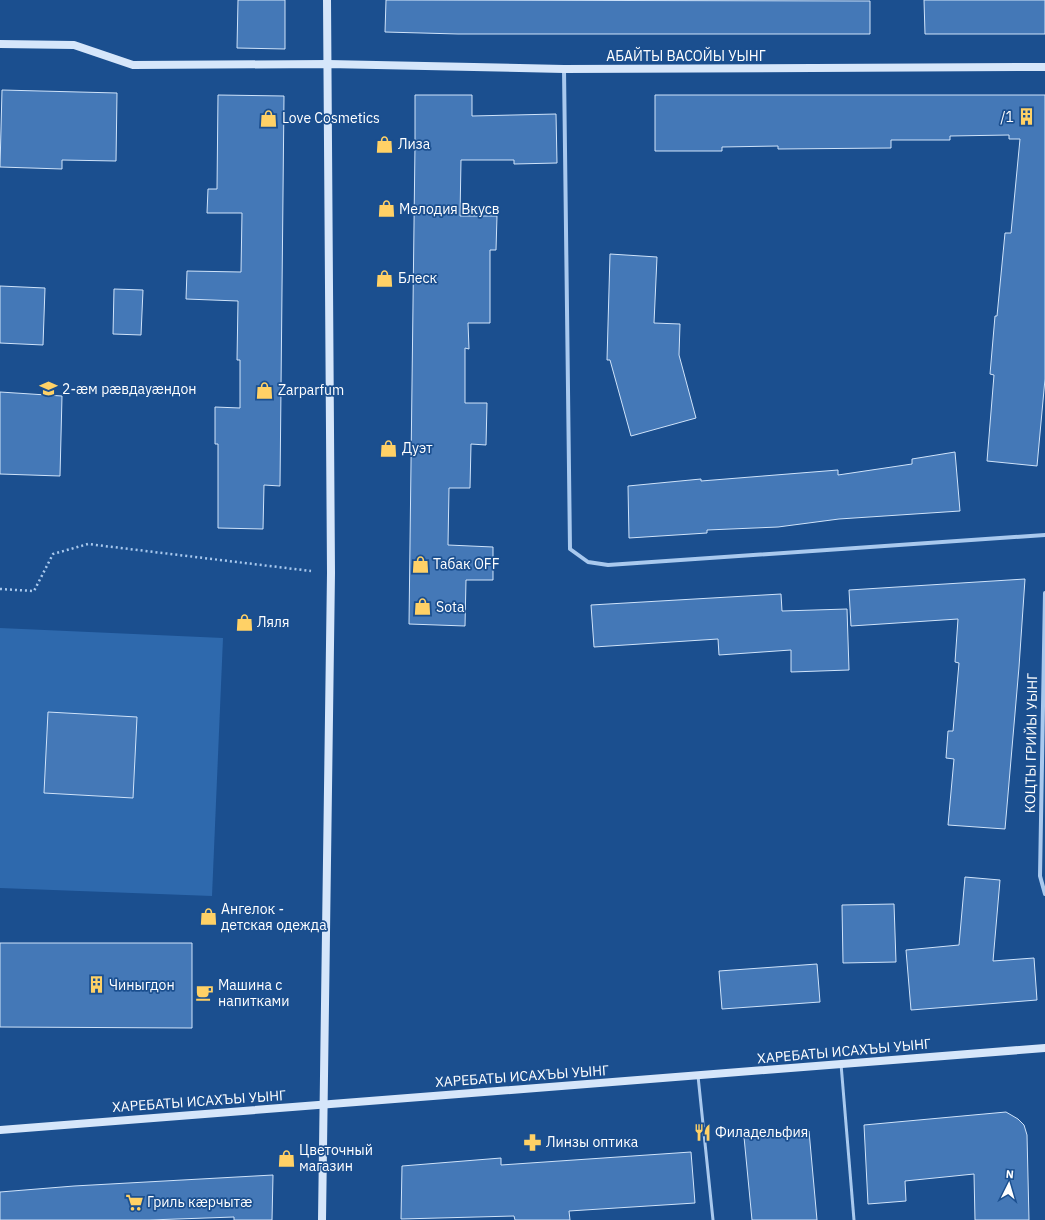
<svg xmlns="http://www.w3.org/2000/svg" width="1045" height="1220" font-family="'IBM Plex Sans',sans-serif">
	<rect width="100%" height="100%" fill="#1b4f8f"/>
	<polygon fill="#2e69ad" points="0,628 223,638 212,896 0,888"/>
	<g fill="#4478b7" stroke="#cfe3fa">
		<polygon points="238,0 285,0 285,49 237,48"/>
		<polygon points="386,0 870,1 870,34 458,34 385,32"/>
		<polygon points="924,0 1045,0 1045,34 925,34"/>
		<polygon points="2,90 117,93 116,161 62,160 62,169 0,167"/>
		<polygon points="218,95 284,96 280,486 264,485 263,529 218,528 218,444 215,444 215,407 240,408 240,360 237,360 238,301 186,299 187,271 241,272 242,213 207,213 208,189 217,189"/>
		<polygon points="415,95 472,95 472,116 556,114 557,163 514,164 514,160 461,160 460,216 497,216 496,250 490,250 490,323 468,323 469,349 465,348 465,403 487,403 486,445 471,444 470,488 449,488 448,545 493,547 493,580 466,580 465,626 409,624 415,145"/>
		<polygon points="655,95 1045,95 1045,379 1037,466 987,461 994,375 990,374 995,316 997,316 1005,233 1011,233 1020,139 1009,139 1009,135 950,136 950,140 891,140 891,148 778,149 778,146 722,147 722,151 655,151"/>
		<polygon points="610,254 657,257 654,323 680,324 679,355 696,418 631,436 610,360 607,360"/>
		<polygon points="0,286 45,288 43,345 0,343"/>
		<polygon points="114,289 143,290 141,335 113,334"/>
		<polygon points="0,392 62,396 60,476 0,474"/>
		<polygon points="955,452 960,511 839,519 778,527 707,530 707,533 629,538 628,486 701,479 701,481 838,470 838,475 912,464 912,459"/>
		<polygon points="1025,579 1019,667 1005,829 948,825 954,759 946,758 948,731 953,731 959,663 955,662 958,619 851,626 849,590"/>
		<polygon points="781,594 782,611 847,609 849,670 791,672 791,650 719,655 718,639 594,647 591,605"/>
		<polygon points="48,712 137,717 133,798 44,793"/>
		<polygon points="965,877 1000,880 993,961 1034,958 1037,1000 911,1010 906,950 959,945"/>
		<polygon points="894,904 896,962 843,963 842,905"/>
		<polygon points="0,943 192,943 192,1028 0,1027"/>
		<polygon points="817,964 820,1002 722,1009 719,971"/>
		<polygon points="1006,1112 1018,1119 1024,1125 1027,1135 1029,1220 975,1220 974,1174 905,1181 906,1201 868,1204 864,1125"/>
		<polygon points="809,1131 817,1220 752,1220 744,1137"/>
		<polygon points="691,1152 695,1203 569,1211 570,1220 515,1220 514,1216 401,1219 402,1166 501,1158 501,1165"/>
		<polygon points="273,1175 272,1220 234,1220 234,1217 149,1220 0,1220 0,1192 74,1186"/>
	</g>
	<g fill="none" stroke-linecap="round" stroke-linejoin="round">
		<polyline stroke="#a9c9ee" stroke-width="2.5" stroke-dasharray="2 3" stroke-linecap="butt" points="0,589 34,591 53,554 88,544 311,571"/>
		<g stroke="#a9c9ee" stroke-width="3">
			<polyline points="841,1064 854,1220"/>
			<polyline points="698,1076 713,1220"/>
		</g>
		<g stroke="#a9c9ee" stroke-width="4">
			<polyline points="564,69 570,549 588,562 608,565 1045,535"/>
			<polyline points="1045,593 1040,876 1045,894"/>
		</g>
		<g stroke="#d6e6fa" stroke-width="8">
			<polyline points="0,44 74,45 133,65 328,64 564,69 1045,67"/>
			<polyline points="0,1130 1045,1048"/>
			<polyline points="322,1220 331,573 327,0"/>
		</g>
	</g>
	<defs>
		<symbol id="building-bare" viewBox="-9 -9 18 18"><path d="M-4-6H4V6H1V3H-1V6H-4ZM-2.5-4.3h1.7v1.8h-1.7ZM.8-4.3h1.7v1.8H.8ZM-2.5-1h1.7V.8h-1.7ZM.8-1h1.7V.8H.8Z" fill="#ffd166" stroke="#1b4f8f" stroke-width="2.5" paint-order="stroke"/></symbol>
		<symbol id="shop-bare" viewBox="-9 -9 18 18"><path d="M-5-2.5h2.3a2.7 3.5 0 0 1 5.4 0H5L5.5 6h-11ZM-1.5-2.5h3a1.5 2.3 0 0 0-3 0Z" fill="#ffd166" stroke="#1b4f8f" stroke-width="2.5" paint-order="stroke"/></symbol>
		<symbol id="school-bare" viewBox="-9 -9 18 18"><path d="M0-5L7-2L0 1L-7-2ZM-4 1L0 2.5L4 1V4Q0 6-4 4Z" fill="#ffd166" stroke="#1b4f8f" stroke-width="2.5" paint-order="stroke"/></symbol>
		<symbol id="cafe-bare" viewBox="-9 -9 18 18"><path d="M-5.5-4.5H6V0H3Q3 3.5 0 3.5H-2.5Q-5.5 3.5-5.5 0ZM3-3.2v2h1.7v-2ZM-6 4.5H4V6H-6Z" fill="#ffd166" stroke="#1b4f8f" stroke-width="2.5" paint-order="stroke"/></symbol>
		<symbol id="restaurant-bare" viewBox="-9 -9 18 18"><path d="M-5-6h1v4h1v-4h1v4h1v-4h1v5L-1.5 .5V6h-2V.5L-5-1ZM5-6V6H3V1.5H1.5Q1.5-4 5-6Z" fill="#ffd166" stroke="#1b4f8f" stroke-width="2.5" paint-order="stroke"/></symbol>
		<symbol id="pharmacy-bare" viewBox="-9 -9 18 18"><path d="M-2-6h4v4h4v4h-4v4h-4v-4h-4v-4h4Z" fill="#ffd166" stroke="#1b4f8f" stroke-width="2.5" paint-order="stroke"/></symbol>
		<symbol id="supermarket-bare" viewBox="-9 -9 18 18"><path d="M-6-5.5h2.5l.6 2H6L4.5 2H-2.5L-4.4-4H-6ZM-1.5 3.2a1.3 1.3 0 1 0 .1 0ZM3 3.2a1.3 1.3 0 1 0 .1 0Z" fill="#ffd166" stroke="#1b4f8f" stroke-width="2.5" paint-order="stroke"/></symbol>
	</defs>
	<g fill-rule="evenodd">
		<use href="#building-bare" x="1014" y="104" width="25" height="25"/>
		<use href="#shop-bare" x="256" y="106" width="25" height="25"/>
		<use href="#shop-bare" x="372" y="132" width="25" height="25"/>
		<use href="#shop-bare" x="374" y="196" width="25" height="25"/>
		<use href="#shop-bare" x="372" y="266" width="25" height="25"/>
		<use href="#school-bare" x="36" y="376" width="25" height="25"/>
		<use href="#shop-bare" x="252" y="378" width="25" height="25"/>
		<use href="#shop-bare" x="376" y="436" width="25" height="25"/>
		<use href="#shop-bare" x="408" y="552" width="25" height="25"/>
		<use href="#shop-bare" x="410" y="594" width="25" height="25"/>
		<use href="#shop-bare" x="232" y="610" width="25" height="25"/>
		<use href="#shop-bare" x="196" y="904" width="25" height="25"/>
		<use href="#building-bare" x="84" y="972" width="25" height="25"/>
		<use href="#cafe-bare" x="192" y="980" width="25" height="25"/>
		<use href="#restaurant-bare" x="690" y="1120" width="25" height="25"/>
		<use href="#pharmacy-bare" x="520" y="1130" width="25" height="25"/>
		<use href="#shop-bare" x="274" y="1146" width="25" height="25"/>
		<use href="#supermarket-bare" x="122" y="1190" width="25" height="25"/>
	</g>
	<g text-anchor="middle" stroke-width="3.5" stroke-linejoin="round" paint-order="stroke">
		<g font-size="14" fill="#fff" stroke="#1b4f8f">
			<text x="686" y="61">АБАЙТЫ ВАСОЙЫ УЫНГ</text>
			<text transform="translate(1031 743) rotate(-89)" y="5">КОЦТЫ ГРИЙЫ УЫНГ</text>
			<text transform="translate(844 1051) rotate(-5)" y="5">ХАРЕБАТЫ ИСАХЪЫ УЫНГ</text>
			<text transform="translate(522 1076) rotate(-4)" y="5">ХАРЕБАТЫ ИСАХЪЫ УЫНГ</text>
			<text transform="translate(199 1101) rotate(-4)" y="5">ХАРЕБАТЫ ИСАХЪЫ УЫНГ</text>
		</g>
		<g font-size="14" fill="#fff" stroke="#1b4f8f" text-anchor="start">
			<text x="1014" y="122" text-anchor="end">/1</text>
			<text x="282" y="123">Love Cosmetics</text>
			<text x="398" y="149">Лиза</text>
			<text x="399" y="214">Мелодия Вкусв</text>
			<text x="398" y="283">Блеск</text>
			<text x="62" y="394">2-æм рӕвдауӕндон</text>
			<text x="278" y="395">Zarparfum</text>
			<text x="402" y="453">Дуэт</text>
			<text x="433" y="569">Табак OFF</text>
			<text x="436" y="612">Sota</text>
			<text x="257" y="627">Ляля</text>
			<text x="221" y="914">Ангелок -<tspan x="221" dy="16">детская одежда</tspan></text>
			<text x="109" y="990">Чиныгдон</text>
			<text x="218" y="990">Машина с<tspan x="218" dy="16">напитками</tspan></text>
			<text x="715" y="1137">Филадельфия</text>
			<text x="546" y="1147">Линзы оптика</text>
			<text x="299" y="1155">Цветочный<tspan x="299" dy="16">магазин</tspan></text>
			<text x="147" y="1207">Гриль кæрчытæ</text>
		</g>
	</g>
	<g transform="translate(1009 1184) rotate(5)" stroke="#1b4f8f" stroke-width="3" paint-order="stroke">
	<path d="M0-3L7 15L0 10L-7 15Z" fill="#ffffff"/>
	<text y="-6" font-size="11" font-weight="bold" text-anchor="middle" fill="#ffffff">N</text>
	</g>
</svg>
